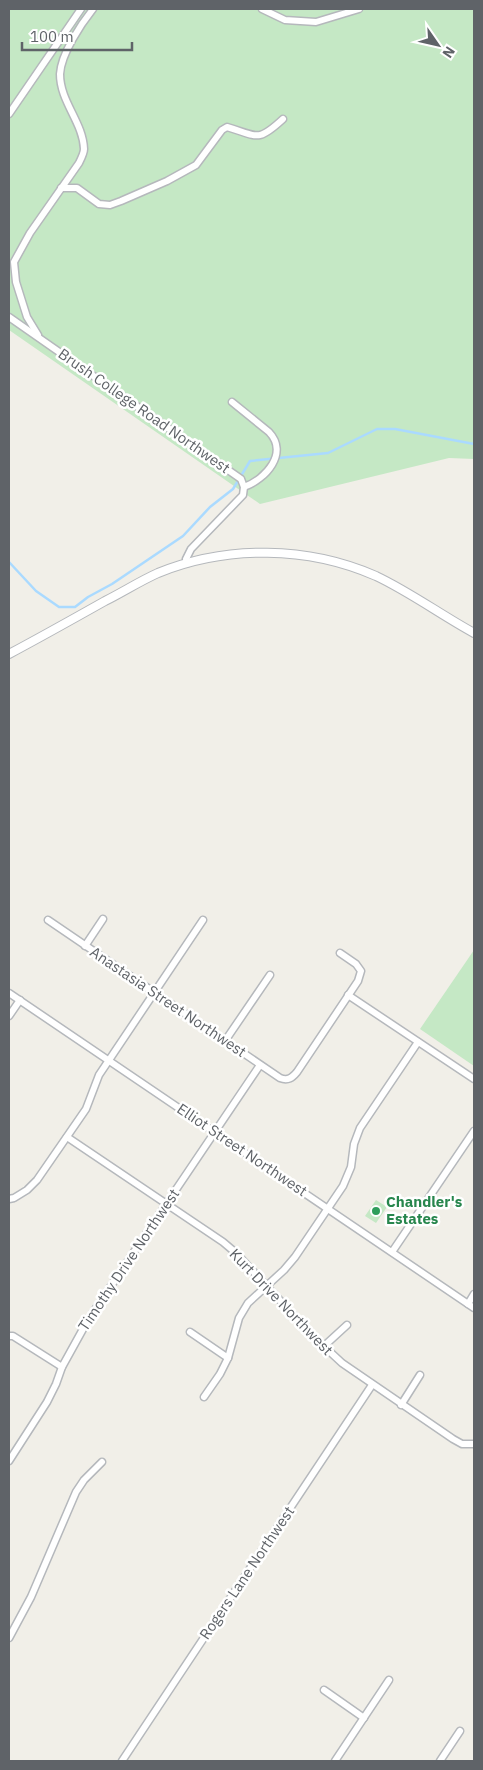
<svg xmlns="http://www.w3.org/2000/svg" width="483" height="1770" font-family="'IBM Plex Sans',sans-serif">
	<rect width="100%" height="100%" fill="#f1efe8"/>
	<g fill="#c5e8c5">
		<polygon points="9,9 474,9 474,459 449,458 260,504 9,330"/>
		<polygon points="474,950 474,1066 420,1029"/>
		<polygon points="376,1200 387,1207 376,1223 365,1216"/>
	</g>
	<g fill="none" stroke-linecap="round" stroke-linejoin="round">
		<polyline stroke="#aadaff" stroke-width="2.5" points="9,562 36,591 59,607 75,607 88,597 112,584 183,536 210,507 233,489 250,461 328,453 377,429 395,429 474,444"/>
		<defs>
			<g id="minor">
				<polyline points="262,9 285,20 316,22 359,9"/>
				<polyline points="9,114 81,9"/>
				<path d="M61,188H77L99,204L110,205L121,201L167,181L196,165L222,130L227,127C258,136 257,143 283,119"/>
				<polyline points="9,317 241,479 244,487 243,495 191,549 186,559 188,563"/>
				<path d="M38,335L27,317L16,282L14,262L30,233L79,163C81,159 84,153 84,149C83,122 60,102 60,74C61,54 81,24 93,9"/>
				<path d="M232,402L269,432C289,453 266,479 244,487"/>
				<path d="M48,920L280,1078C288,1081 292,1078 297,1072L358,981L361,971L356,964L340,953"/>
				<polyline points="85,946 103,919"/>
				<polyline points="9,993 474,1308"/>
				<polyline points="348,995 474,1079"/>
				<polyline points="9,1016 20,1000"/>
				<polyline points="225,1041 270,975"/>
				<polyline points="67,1137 223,1242 236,1253 314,1337 342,1363 453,1439 462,1444 474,1444"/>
				<polyline points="9,1199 14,1198 27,1190 37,1180 86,1109 99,1075 203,920"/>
				<polyline points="392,1252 474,1131"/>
				<polyline points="468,1304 474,1294"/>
				<polyline points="190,1332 228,1358"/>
				<polyline points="9,1336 13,1336 62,1367"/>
				<polyline points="323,1347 347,1325"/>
				<polyline points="204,1397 220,1374 228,1358 239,1318 248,1303 284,1270 295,1257 343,1186 351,1167 354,1144 360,1128 418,1042"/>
				<polyline points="401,1405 420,1375"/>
				<polyline points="9,1461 47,1402 56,1384 62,1367 88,1320 260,1065"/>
				<polyline points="9,1638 31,1597 76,1492 84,1480 102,1462"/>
				<polyline points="324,1690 364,1718"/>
				<polyline points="122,1761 372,1385"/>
				<polyline points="335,1761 389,1680"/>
				<polyline points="440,1761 460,1731"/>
			</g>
			<path id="tertiary" d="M9,654C41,637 73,619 105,601C123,592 140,581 158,573C227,545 308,546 376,576C410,592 441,615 474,633"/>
		</defs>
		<use href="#minor" stroke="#b5b8bc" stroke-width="9"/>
		<use href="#tertiary" stroke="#b5b8bc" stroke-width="10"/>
		<use href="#minor" stroke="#fff" stroke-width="6"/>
		<use href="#tertiary" stroke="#fff" stroke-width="8"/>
	</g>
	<circle fill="#2e9e5b" stroke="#fff" stroke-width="2" cx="376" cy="1211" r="5"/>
	<g text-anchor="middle" stroke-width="5" stroke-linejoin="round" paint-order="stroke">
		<g font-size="15" fill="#5f6368" stroke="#fff">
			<text transform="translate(144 411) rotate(35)" y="5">Brush College Road Northwest</text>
			<text transform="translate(168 1002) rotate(34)" y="5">Anastasia Street Northwest</text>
			<text transform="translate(242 1150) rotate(34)" y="5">Elliot Street Northwest</text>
			<text transform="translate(129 1260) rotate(-56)" y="5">Timothy Drive Northwest</text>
			<text transform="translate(281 1302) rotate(46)" y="5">Kurt Drive Northwest</text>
			<text transform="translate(247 1573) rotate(-56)" y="5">Rogers Lane Northwest</text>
		</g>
		<g font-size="15" font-weight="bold" fill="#27864d" stroke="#fff" text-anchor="start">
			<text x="386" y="1207">Chandler's<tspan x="386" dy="17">Estates</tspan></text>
		</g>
	</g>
	<rect width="483" height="1770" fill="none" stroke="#5f6368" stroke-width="20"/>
	<g transform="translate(438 45) rotate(124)" stroke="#ffffff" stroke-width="4" paint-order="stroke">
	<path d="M0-4L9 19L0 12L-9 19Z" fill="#5f6368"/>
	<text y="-8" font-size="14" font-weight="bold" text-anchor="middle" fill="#5f6368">N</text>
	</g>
	<path d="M22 42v8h110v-8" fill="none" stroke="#5f6368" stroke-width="2.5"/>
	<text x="30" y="42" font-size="15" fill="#5f6368" stroke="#ffffff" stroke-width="4" paint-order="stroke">100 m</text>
</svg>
